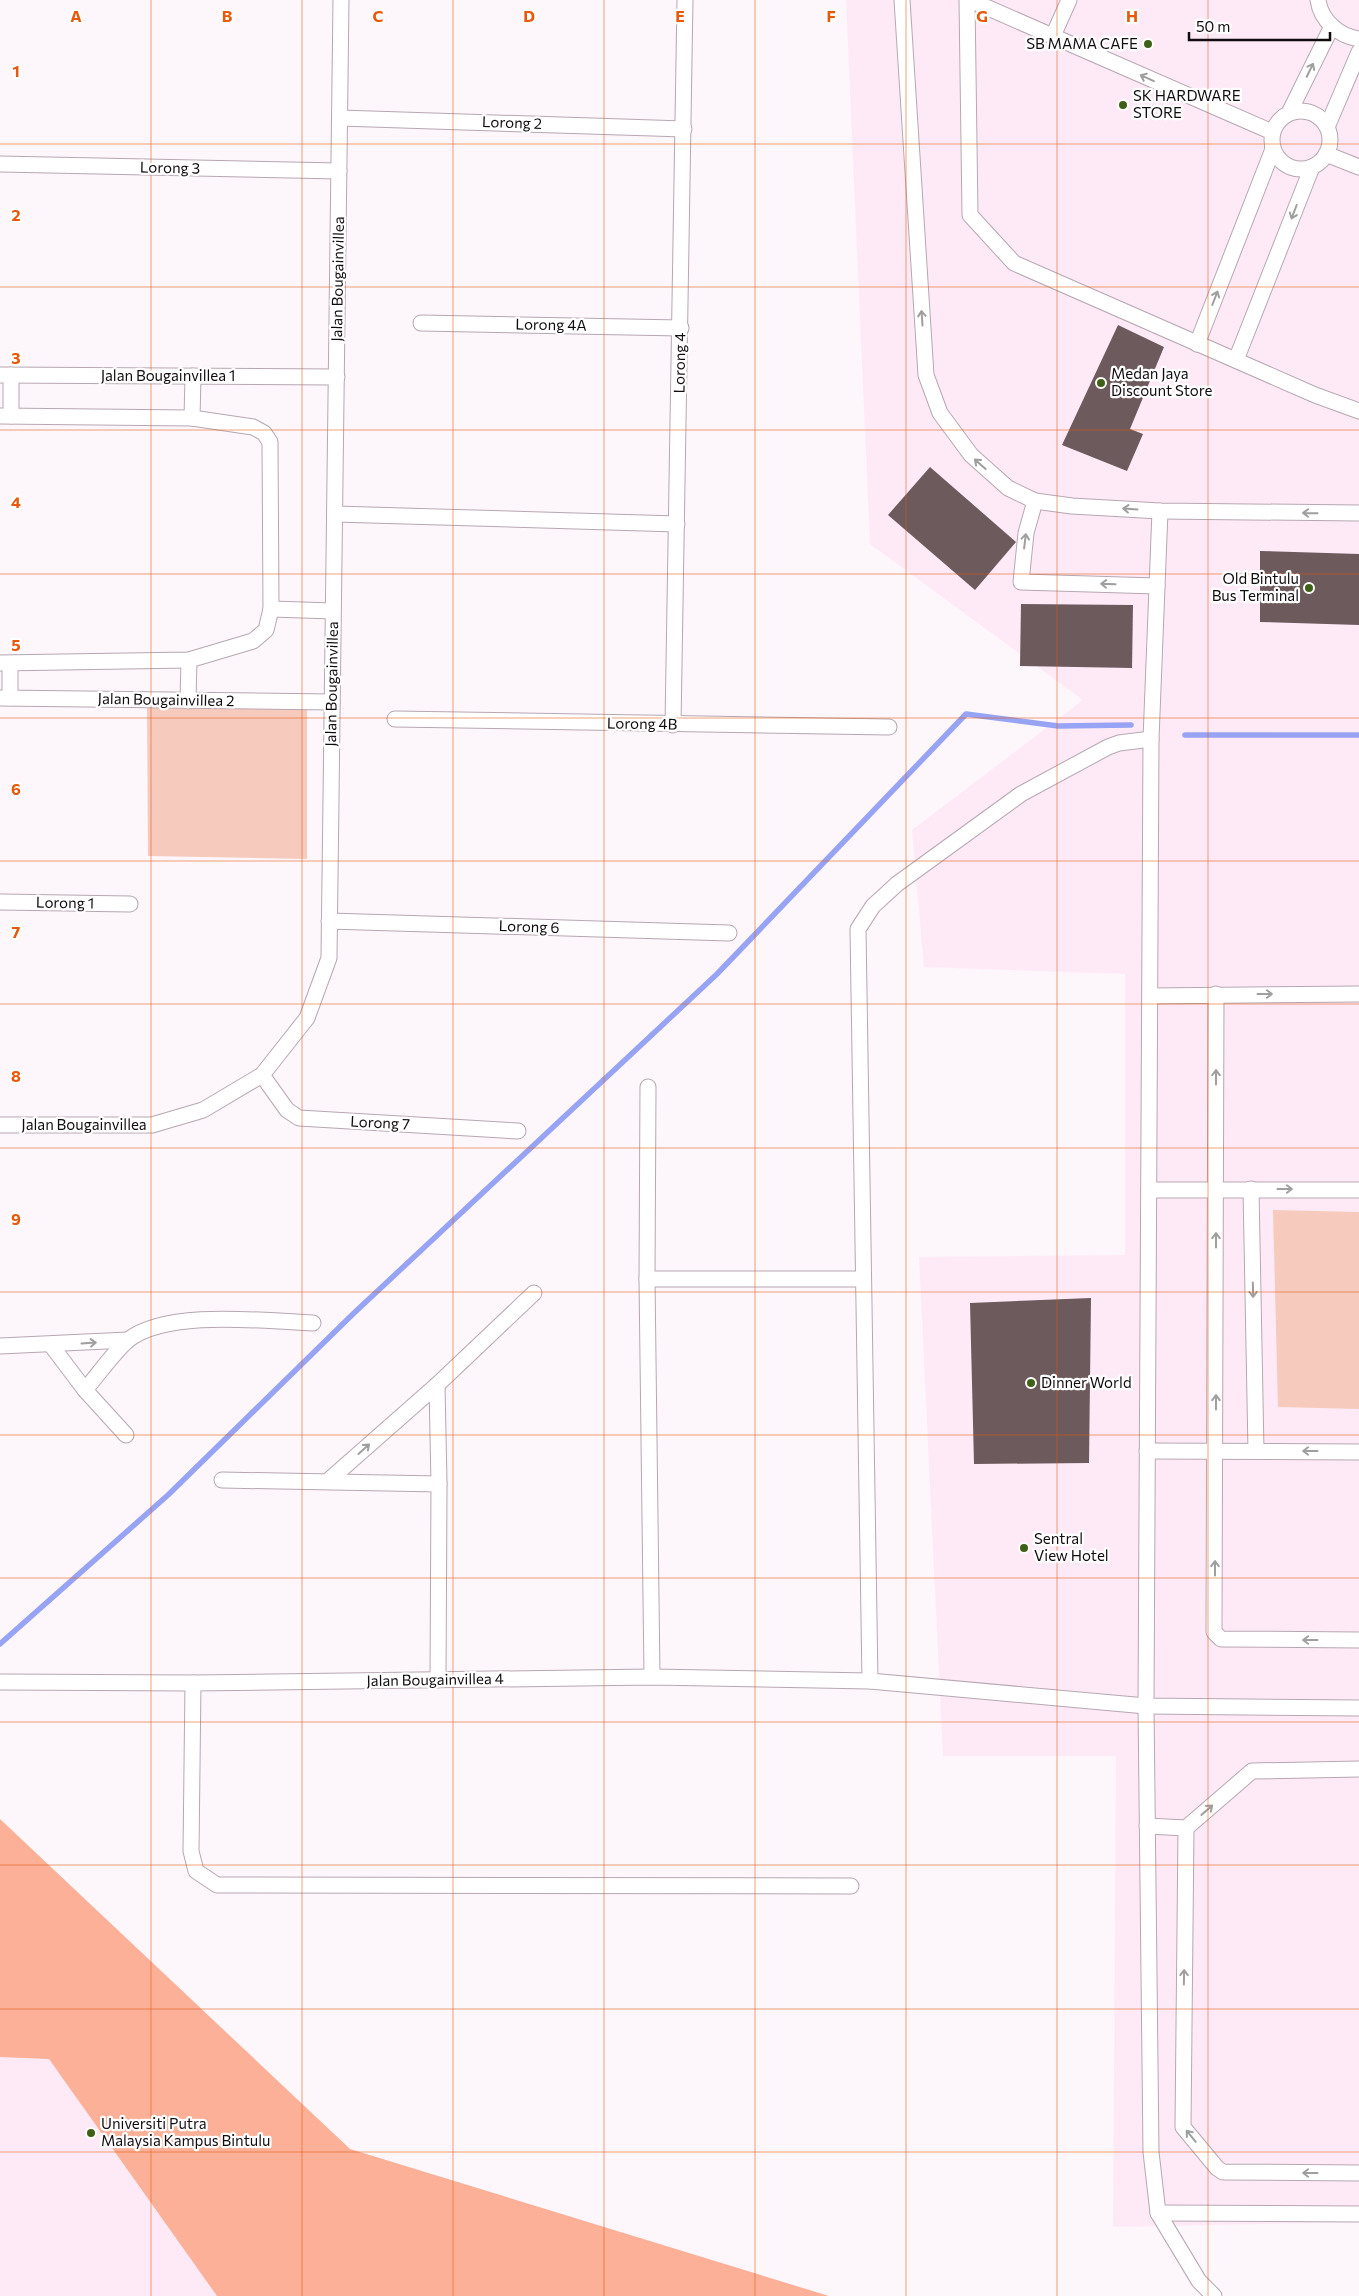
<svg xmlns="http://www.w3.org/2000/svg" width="1359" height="2296" font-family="Commissioner,sans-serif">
	<rect width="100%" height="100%" fill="#fdf6fb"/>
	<g fill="#feeaf7">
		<polygon points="846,0 1359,0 1359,2222 1113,2227 1116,1756 943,1756 919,1257 1125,1255 1125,974 924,967 912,830 1083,700 870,544"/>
		<polygon points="0,1934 323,2296 0,2296"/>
	</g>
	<g fill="#f6cbbd">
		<polygon points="147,707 307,709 307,859 148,856"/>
		<polygon points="1273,1210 1359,1212 1359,1409 1278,1407"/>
	</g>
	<polygon fill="#fbb097" points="0,1819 350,2149 829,2296 217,2296 49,2059 0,2057"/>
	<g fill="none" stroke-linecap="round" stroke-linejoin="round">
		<g stroke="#97a3f5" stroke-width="5.5">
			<polyline points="1185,735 1359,735"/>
			<polyline points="0,1644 168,1495 354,1313 717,974 966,714 1058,726 1131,725"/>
		</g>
	</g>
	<g fill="#6c5a5d">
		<polygon points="1118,325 1164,347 1130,429 1143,434 1127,471 1062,445"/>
		<polygon points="930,467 1016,542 975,590 888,515"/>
		<polygon points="1260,551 1359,554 1359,625 1260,622"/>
		<polygon points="1021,604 1133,605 1132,668 1020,666"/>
		<polygon points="1091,1298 1089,1463 974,1464 970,1303"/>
	</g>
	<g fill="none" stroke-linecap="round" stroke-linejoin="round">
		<defs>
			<g id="minor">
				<polyline points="902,0 926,375 940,413 971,455 1008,488 1035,501 1072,506 1160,511 1359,513"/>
				<polyline points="967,0 970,215 1014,263 1315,395 1359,411"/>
				<polyline points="970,0 1272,132"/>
				<path d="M1318,0C1321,21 1339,36 1359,39"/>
				<polyline points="1053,36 1069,0"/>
				<circle cx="1301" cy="140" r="29"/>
				<polyline points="1289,113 1332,26"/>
				<polyline points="340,118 684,129"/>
				<polyline points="1327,127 1359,52"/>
				<polyline points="1326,154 1359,167"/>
				<polyline points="0,164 339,171"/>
				<polyline points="421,323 681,328"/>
				<polyline points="1197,344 1273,149"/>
				<polyline points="1236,360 1312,167"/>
				<polyline points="0,375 337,377"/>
				<polyline points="0,416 192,418 253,427 264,433 270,442 271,609 266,630 253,641 189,660 0,663"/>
				<polyline points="11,416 11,375"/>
				<polyline points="192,418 193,376"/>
				<polyline points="1035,501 1026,533 1021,582 1157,586"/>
				<polyline points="1160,511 1151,739 1146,1706 1151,2152 1158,2213 1199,2281 1214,2296"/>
				<polyline points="335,514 677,524"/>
				<polyline points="271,609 333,611"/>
				<polyline points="0,698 332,702"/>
				<polyline points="10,698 10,664"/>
				<polyline points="188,701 189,660"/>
				<polyline points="395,719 889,727"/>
				<polyline points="673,725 685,0"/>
				<polyline points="0,902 130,904"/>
				<polyline points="329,921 729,933"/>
				<polyline points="1216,994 1214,1632 1221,1639 1359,1640"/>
				<polyline points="1150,996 1359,994"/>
				<polyline points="262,1075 287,1110 299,1118 518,1131"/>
				<polyline points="648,1087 647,1279 652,1677"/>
				<polyline points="0,1125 152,1125 203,1110 262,1075 307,1018 329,958 341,0"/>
				<polyline points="1251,1189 1256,1451"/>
				<polyline points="1149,1190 1359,1190"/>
				<polyline points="647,1279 863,1279"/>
				<polyline points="51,1345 85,1390 126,1435"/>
				<polyline points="0,1346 128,1340"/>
				<polyline points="437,1385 439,1484 438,1680"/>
				<path d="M85,1390C98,1375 113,1353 128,1340C167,1309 264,1321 313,1323"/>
				<polyline points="1147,1451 1359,1452"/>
				<polyline points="222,1480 439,1484"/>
				<polyline points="328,1481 437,1385 534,1293"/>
				<polyline points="870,1681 858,929 873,906 897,884 1021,794 1108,747 1119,743 1151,739"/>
				<polyline points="0,1682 193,1683 652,1677 870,1681 1146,1706 1359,1708"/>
				<polyline points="193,1683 191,1851 196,1871 217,1885 851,1886"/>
				<polyline points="1147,1826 1186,1828 1252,1771 1359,1769"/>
				<polyline points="1186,1828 1183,2127 1217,2168 1223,2172 1359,2173"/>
				<polyline points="1158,2213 1359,2214"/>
			</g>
		</defs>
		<use href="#minor" stroke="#b7a7b2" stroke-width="17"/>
		<use href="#minor" stroke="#fff" stroke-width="15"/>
	</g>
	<defs><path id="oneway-shaft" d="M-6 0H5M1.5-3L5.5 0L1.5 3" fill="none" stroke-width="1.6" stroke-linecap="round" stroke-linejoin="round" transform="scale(1.25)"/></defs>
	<g stroke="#a09e9f">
		<use href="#oneway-shaft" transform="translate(1310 70) rotate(-64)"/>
		<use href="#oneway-shaft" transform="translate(1147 78) rotate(-156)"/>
		<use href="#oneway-shaft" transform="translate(1294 212) rotate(111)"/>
		<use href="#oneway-shaft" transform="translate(1215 298) rotate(-69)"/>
		<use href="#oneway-shaft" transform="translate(922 318) rotate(-94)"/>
		<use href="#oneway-shaft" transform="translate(980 464) rotate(-139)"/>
		<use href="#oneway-shaft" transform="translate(1130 509) rotate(-176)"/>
		<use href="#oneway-shaft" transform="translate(1310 513) rotate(-179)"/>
		<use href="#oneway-shaft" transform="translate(1025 541) rotate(-83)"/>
		<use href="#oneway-shaft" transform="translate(1108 584) rotate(-178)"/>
		<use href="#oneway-shaft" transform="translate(1265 994)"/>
		<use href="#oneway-shaft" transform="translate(1216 1077) rotate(-90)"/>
		<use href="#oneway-shaft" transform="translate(1285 1189)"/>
		<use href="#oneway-shaft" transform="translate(1216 1240) rotate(-90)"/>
		<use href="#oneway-shaft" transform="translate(1253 1290) rotate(89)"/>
		<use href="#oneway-shaft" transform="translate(89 1343) rotate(-4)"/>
		<use href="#oneway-shaft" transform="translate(1216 1402) rotate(-90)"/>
		<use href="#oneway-shaft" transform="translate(364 1449) rotate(-42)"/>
		<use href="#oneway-shaft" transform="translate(1310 1451) rotate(-180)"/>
		<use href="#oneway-shaft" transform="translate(1215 1568) rotate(-90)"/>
		<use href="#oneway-shaft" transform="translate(1310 1640) rotate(-180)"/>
		<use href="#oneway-shaft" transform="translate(1207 1810) rotate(-41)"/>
		<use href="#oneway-shaft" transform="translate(1184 1977) rotate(-89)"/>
		<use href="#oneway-shaft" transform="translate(1191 2136) rotate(-129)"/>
		<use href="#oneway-shaft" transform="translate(1310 2173) rotate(-180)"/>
	</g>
	<path fill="none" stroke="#e8590c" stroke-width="1" stroke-opacity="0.55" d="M151,0V2296M302,0V2296M453,0V2296M604,0V2296M755,0V2296M906,0V2296M1057,0V2296M1208,0V2296M0,144H1359M0,287H1359M0,430H1359M0,574H1359M0,718H1359M0,861H1359M0,1004H1359M0,1148H1359M0,1292H1359M0,1435H1359M0,1578H1359M0,1722H1359M0,1865H1359M0,2009H1359M0,2152H1359"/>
	<g fill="#3f6117" stroke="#fff" stroke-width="2">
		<circle cx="1148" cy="44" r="5"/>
		<circle cx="1123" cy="105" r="5"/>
		<circle cx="1101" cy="383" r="5"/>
		<circle cx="1309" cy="588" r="5"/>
		<circle cx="1031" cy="1383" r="5"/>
		<circle cx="1024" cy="1548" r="5"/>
		<circle cx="91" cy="2133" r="5"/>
	</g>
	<g text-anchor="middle" stroke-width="4.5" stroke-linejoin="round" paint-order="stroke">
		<g font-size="15" fill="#110c10" stroke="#fff" text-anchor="start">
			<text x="1138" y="49" text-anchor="end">SB MAMA CAFE</text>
			<text x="1133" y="101">SK HARDWARE<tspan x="1133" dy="17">STORE</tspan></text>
			<text x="1111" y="379">Medan Jaya<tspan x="1111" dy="17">Discount Store</tspan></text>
			<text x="1299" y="584" text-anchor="end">Old Bintulu<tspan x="1299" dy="17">Bus Terminal</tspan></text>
			<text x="1041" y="1388">Dinner World</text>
			<text x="1034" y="1544">Sentral<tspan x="1034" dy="17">View Hotel</tspan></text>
			<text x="101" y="2129">Universiti Putra<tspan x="101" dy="17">Malaysia Kampus Bintulu</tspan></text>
		</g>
		<g font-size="15" fill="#110c10" stroke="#fff">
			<text transform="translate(512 123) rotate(2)" y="5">Lorong 2</text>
			<text transform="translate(170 168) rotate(1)" y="5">Lorong 3</text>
			<text transform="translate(338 279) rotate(-89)" y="5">Jalan Bougainvillea</text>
			<text transform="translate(551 325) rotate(1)" y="5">Lorong 4A</text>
			<text transform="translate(680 363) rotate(-89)" y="5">Lorong 4</text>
			<text x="168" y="381">Jalan Bougainvillea 1</text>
			<text transform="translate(332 684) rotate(-89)" y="5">Jalan Bougainvillea</text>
			<text transform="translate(166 700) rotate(1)" y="5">Jalan Bougainvillea 2</text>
			<text transform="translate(642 724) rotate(1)" y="5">Lorong 4B</text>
			<text transform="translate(65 903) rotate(1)" y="5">Lorong 1</text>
			<text transform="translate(529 927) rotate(2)" y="5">Lorong 6</text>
			<text transform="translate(380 1123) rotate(3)" y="5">Lorong 7</text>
			<text x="84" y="1130">Jalan Bougainvillea</text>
			<text transform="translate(435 1680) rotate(-1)" y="5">Jalan Bougainvillea 4</text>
		</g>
	</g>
	<g font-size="16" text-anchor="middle" font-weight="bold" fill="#e8590c" stroke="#fff" stroke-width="4.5" stroke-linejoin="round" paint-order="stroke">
		<text x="76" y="22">A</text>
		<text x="227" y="22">B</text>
		<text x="378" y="22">C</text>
		<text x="529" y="22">D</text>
		<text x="680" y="22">E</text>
		<text x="831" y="22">F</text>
		<text x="982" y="22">G</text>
		<text x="1132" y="22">H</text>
		<text x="16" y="77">1</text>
		<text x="16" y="221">2</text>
		<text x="16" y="364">3</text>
		<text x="16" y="508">4</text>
		<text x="16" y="651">5</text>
		<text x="16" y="795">6</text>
		<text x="16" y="938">7</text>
		<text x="16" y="1082">8</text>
		<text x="16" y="1225">9</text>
	</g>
	<path d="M1189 32v8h141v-8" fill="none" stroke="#110c10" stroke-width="2.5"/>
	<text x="1196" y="32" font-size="15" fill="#110c10" stroke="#ffffff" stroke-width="4" paint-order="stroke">50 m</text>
</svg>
